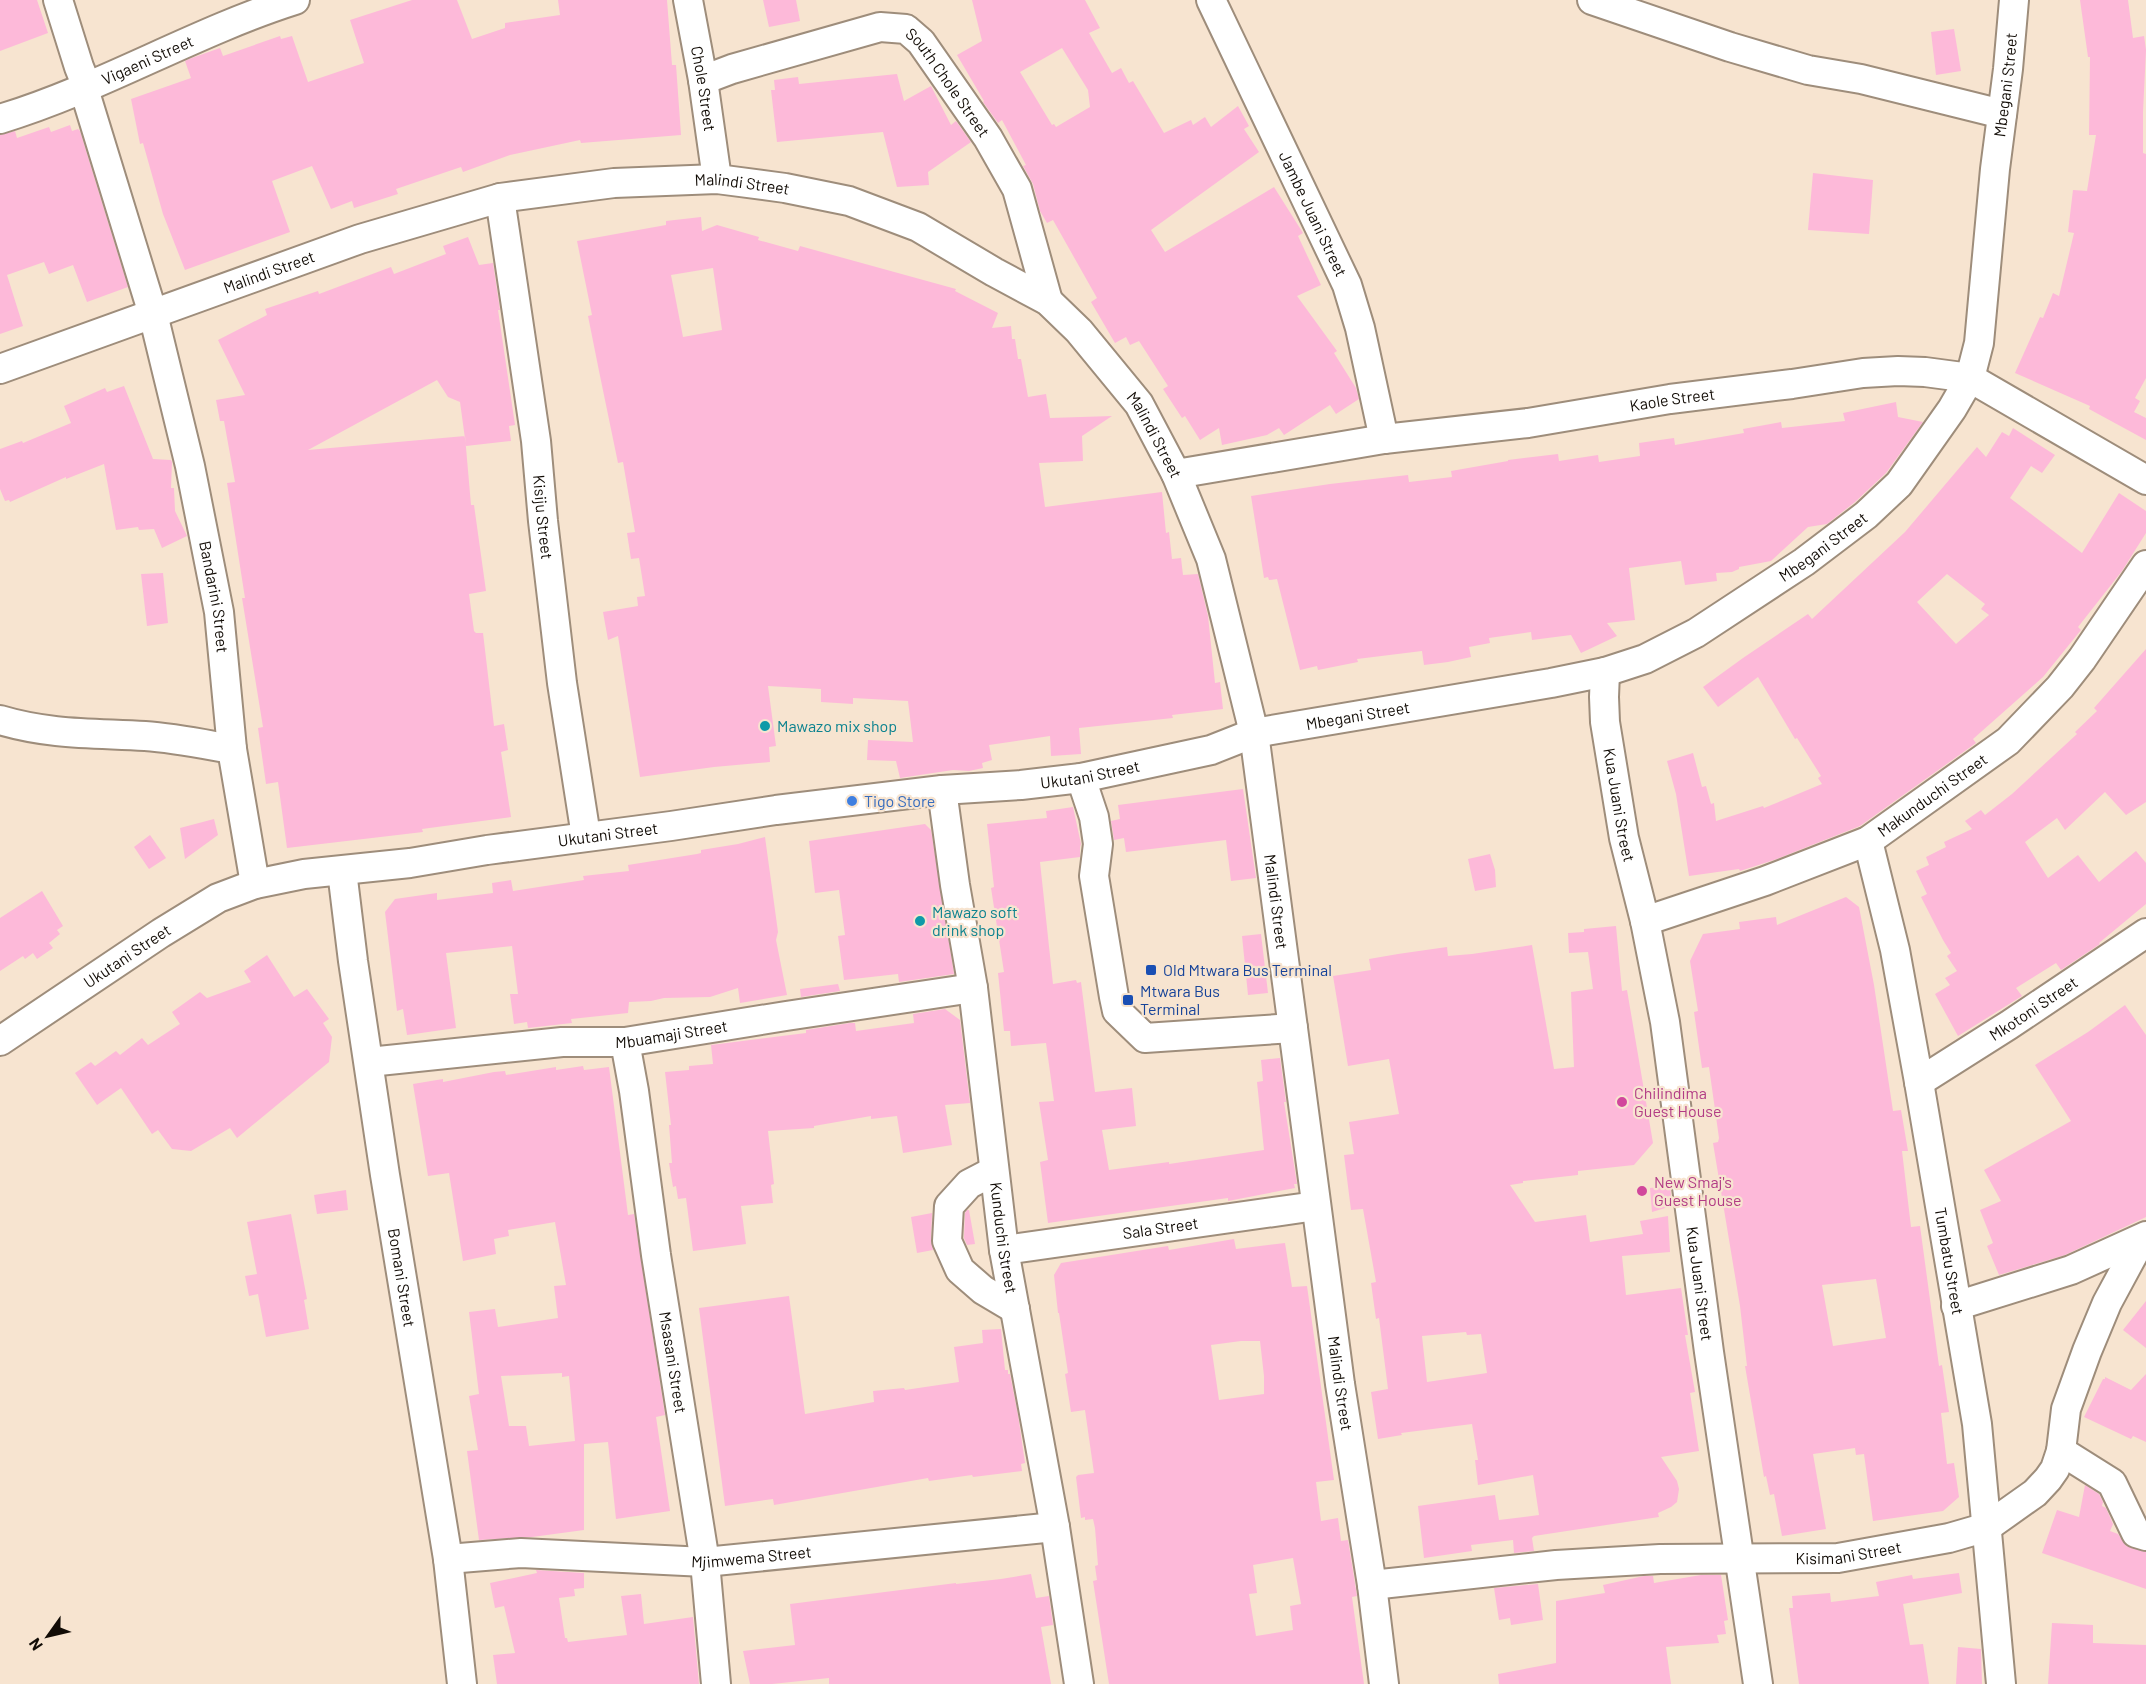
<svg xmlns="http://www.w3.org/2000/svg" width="2146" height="1684" font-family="Barlow,sans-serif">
	<rect width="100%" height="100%" fill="#f7e4d0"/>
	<g fill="#fdb9d9" fill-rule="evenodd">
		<polygon points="0,0 37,0 48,33 0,51"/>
		<polygon points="412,0 457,0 472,39 505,28 505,23 560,15 558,0 667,0 672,65 676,65 681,135 581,143 580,140 510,155 463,172 461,167 396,189 398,194 354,208 352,201 331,209 312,166 272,181 290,232 185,270 163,214 143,143 140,144 131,99 191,78 185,61 189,59 220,48 223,56 280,36 281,39 292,36 308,82 364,63 350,20"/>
		<polygon points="763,0 796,0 800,21 769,27"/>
		<path d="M972,0H1085L1100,28L1089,33L1112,73L1121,68L1129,83L1133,81L1164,133L1191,120L1193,125L1205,117L1211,127L1238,106L1249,126L1244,129L1259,152L1151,230L1165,252L1274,187L1303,233L1298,236L1321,285L1297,296L1337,351L1334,353L1356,388L1359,399L1336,414L1330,405L1284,435L1279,428L1267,435L1222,445L1219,428L1200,440L1185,416L1182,418L1163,389L1168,386L1139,341L1130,345L1126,337L1115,343L1091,302L1097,298L1053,220L1047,223L1040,211L1033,184L1023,166L1026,165L1002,120L998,123L983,102L984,101L957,55L982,41ZM1062,48L1088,90L1090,107L1056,127L1054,124L1052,125L1020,72Z"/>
		<polygon points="2080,0 2128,0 2133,38 2144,36 2146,50 2143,112 2143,153 2146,154 2146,378 2135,398 2140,401 2134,412 2146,418 2146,440 2089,409 2090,406 2015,373 2040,317 2043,318 2053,293 2059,296 2074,233 2068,232 2073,190 2087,191 2096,135 2089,135 2090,57 2088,57"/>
		<polygon points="1954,29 1961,71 1936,75 1931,32"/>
		<polygon points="897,74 904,101 931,86 951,125 956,121 971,142 928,172 929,185 897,187 883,132 777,142 771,90 775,90 774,80 798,77 799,84"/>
		<polygon points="70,125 72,131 78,129 80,131 128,287 87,302 73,265 49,274 44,262 7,275 23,326 0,334 0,135 15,131 17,138 49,127 51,132"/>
		<polygon points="1813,173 1873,180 1869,234 1808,230"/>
		<path d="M701,217L702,231L717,225L759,237L758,240L798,251L800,246L956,289L955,291L998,313L992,328L1011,326L1012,339H1015L1018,359H1021L1028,397L1046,394L1050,418L1112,416L1082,436L1083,461L1039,463L1045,507L1162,492L1166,533L1169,532L1172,559L1181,558L1183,575L1198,574L1208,616L1215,683L1220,682L1223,709L1172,715L1173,718L1079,728L1081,754L1051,756L1050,736L989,745L992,760L982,763L983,768L969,771L953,770L900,778L896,761L867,760L868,740L913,742L908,701L853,698V704L821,702V689L768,686L776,746L769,747L770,762L714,767L640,777L618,636L608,640L603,612L638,606L637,597L645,596L639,558L631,559L627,533L635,532L623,462L618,463L599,371L588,316L592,315L577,241L666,225V221ZM713,268L722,330L683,337L671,275Z"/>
		<polygon points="468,237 479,265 493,263 500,310 498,310 515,425 509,426 511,441 466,446 460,402 448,397 437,380 308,450 465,436 471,505 474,505 486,591 469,594 474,631 476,633 483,633 494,726 504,724 508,750 501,752 511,817 422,829 423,832 287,848 278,782 266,784 258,728 263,727 242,598 245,598 227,483 235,482 224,421 220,421 216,400 245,395 218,340 267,315 265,309 318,291 319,294 391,267 394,274 446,254 443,246"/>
		<polygon points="124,386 153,459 171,460 172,462 171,488 174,488 175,511 187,536 162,548 154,529 139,530 138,527 116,530 104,464 66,479 66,477 10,502 9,500 5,501 0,489 0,449 22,441 23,443 71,423 64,406 105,388 107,392"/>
		<polygon points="1896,402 1898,417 1923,422 1886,473 1855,502 1827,524 1808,527 1771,561 1739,567 1739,569 1732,572 1716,573 1717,581 1685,585 1681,561 1629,568 1635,620 1607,623 1617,636 1581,653 1571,635 1532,640 1531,632 1489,638 1490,643 1469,647 1471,657 1448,662 1424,665 1422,651 1357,659 1358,662 1318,670 1317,666 1300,670 1277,579 1269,580 1268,577 1264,578 1251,496 1330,484 1408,475 1409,482 1452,477 1451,471 1508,461 1508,460 1558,454 1559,461 1598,455 1599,462 1640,456 1639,443 1674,438 1675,445 1744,433 1743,429 1781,422 1782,428 1845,421 1843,413"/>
		<path d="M2013,428L2055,455L2042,473L2031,466L2010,498L2082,553L2119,493L2146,511V533L2122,571L2078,627L2081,630L2043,677L1973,739L1976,743L1860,826L1777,859L1740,871L1739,869L1689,876L1676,794L1667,761L1693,753L1702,787L1706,786L1711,804L1714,803L1716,821L1763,806L1764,808L1822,784L1818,778L1821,776L1797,738L1795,739L1758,677L1718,707L1703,687L1743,658L1808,614L1812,619L1905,532L1977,447L1986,457L2002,432L2009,436ZM1947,574L1985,604L1981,609L1989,615L1956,644L1917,602Z"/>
		<polygon points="163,573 168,623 147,626 141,574"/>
		<polygon points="2146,649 2146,802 2126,815 2105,792 2065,830 2057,818 2025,842 2048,878 2078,855 2099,882 2136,851 2146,863 2146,904 2099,943 2100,944 2061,970 2056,963 2016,988 2022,996 1958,1036 1935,994 1950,985 1945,978 1957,971 1947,956 1951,953 1943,940 1921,897 1927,894 1916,871 1929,865 1926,857 1946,847 1944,842 1972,829 1965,821 1981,810 1985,815 2012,794 2077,734 2075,732 2097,711 2094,708"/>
		<polygon points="1243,789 1256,878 1231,881 1226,840 1126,852 1124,838 1114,840 1111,821 1120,819 1118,805"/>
		<polygon points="1073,807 1081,844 1080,847 1080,857 1040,862 1053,984 1076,980 1077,983 1081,982 1095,1092 1132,1088 1136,1126 1102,1130 1109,1170 1169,1162 1169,1164 1264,1150 1257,1082 1263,1081 1261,1060 1280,1058 1286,1102 1284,1102 1297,1184 1294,1184 1295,1188 1228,1201 1228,1198 1048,1223 1040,1162 1048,1160 1039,1102 1054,1101 1046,1043 1011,1046 1010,1031 1004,1031 998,973 1004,972 991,888 994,887 987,824 1047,818 1046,811"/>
		<polygon points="214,819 218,835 185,859 180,828"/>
		<polygon points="925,824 931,830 954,974 899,982 898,974 844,980 838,936 845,935 839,890 815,893 809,841"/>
		<polygon points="150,835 166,858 149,869 134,847"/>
		<polygon points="765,837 778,932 776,940 787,995 740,1003 738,988 710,997 664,998 651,1001 629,1002 628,1013 571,1019 572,1023 528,1028 527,1022 514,1024 510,994 518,994 512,946 446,953 456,1028 407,1035 403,1009 397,1011 385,912 395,899 437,893 437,900 493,893 492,883 511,880 513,891 584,880 583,876 629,871 628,865 697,854 701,853 701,850 738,844"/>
		<polygon points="1490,854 1495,870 1496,887 1475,891 1468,859"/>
		<polygon points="42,891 63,926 57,930 60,934 49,943 53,948 37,959 33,953 25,959 23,956 0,971 0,918"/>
		<path d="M1846,897L1859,907L1874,985L1893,1111L1901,1110L1908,1151H1902L1911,1227L1920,1226L1939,1366L1942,1365L1949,1412L1941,1413L1947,1464L1954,1463L1959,1497L1943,1511L1873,1521L1864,1454L1856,1455L1855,1448L1813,1454L1826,1529L1782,1536L1774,1494L1770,1495L1766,1476L1764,1477L1745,1366H1747L1740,1306L1713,1143L1718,1142L1719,1138L1709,1067L1702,1068L1694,1012L1698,1011L1690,961L1703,934L1740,929L1739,922L1776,917L1777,925ZM1876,1279L1886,1338L1833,1346L1822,1285Z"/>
		<path d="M1616,926L1622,991L1627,990L1653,1143L1634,1165L1578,1171V1175L1523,1181V1183L1510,1185L1535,1222L1586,1215L1590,1242L1643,1234L1640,1221L1668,1216L1670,1252L1622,1256L1626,1295L1681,1288L1688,1335H1685L1695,1392L1690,1393L1699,1451L1661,1457L1677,1481L1679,1489L1677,1502L1671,1507L1658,1513L1659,1517L1534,1536L1532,1538L1534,1551L1514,1553L1513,1540L1471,1545L1472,1551L1424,1558L1418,1506L1495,1495L1499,1520L1539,1515L1533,1475L1478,1485L1475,1460H1478L1472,1424L1401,1433L1402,1435L1378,1439L1371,1392L1388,1389L1379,1318L1376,1319L1371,1283L1376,1282L1363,1209L1351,1210L1344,1155L1354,1154L1349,1122L1399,1114L1389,1059L1348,1066L1333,976L1371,970L1369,959L1398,954L1447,947L1448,956L1472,954L1532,945L1554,1069L1574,1067L1571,992L1593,989L1588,952L1569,953L1568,933L1584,932V929ZM1466,1332L1467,1335L1481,1334L1487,1373L1427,1382L1422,1336Z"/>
		<polygon points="1261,934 1268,993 1248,995 1242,936"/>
		<polygon points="267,955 294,997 307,989 329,1019 323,1023 332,1037 329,1062 237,1138 230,1128 191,1151 172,1149 158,1130 152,1134 121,1088 97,1105 75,1073 91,1062 95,1066 116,1051 120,1055 142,1038 148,1045 180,1024 172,1012 200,992 207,998 251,982 244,971"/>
		<polygon points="838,984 840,991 801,997 800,989"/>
		<polygon points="2125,1005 2146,1035 2146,1217 2065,1255 1999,1275 1987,1246 1993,1243 1980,1210 2001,1201 1984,1170 2071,1121 2035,1065 2088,1032"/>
		<polygon points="945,1009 960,1020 970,1103 945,1105 952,1145 903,1153 897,1116 871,1119 871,1116 814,1126 814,1128 768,1131 774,1184 771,1185 773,1203 741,1206 746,1244 693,1251 686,1198 678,1199 676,1186 673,1187 669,1163 672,1163 669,1125 671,1125 665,1072 689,1070 689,1066 713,1064 711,1045 806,1033 806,1030 850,1023 855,1023 856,1031 914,1023 913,1014"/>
		<path d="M583,1066L584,1070L609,1067L628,1215L634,1214L665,1415L656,1417L670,1511L616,1519L608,1442L584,1444V1530L532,1537L479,1540L467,1451L478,1450L469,1396L479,1394L469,1312L495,1309L498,1327L558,1318L554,1286L566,1285L555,1222L508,1230L509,1236L494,1239L496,1254L463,1261L449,1173L428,1176L413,1084L443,1079V1082L494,1072L505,1071L506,1075L556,1067V1070ZM562,1373V1377L569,1376L575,1441L529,1446L526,1426H509L501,1376Z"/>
		<polygon points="1670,1186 1672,1206 1652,1212 1650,1188"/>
		<polygon points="346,1190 348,1210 317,1214 314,1195"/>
		<polygon points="967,1210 969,1210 975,1244 967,1245 964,1238 965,1213"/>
		<polygon points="932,1213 931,1240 933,1250 917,1253 911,1217"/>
		<polygon points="291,1214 307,1299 304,1300 309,1329 266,1337 258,1294 249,1296 245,1276 257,1274 247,1222"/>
		<path d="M1234,1239L1236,1249L1285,1243L1292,1287L1307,1286L1334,1480L1316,1482L1321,1521L1338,1518L1341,1541L1348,1540L1357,1596L1352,1597L1364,1684H1109L1093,1581L1097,1580L1095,1566L1098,1565L1095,1528L1093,1519L1085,1520V1517L1081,1518L1076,1477L1078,1475L1094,1473L1085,1410L1071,1412L1065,1374L1068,1373L1059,1313H1058L1054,1275L1061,1263L1168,1246L1169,1250ZM1241,1341H1260L1264,1376V1394L1219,1400L1211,1345ZM1293,1558L1301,1604L1290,1606L1293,1630L1256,1636L1249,1594L1257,1593L1253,1565Z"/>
		<polygon points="789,1296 805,1414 874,1402 873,1391 904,1388 905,1390 959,1382 954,1347 983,1343 982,1330 1001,1329 1005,1370 1008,1370 1008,1374 1010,1374 1018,1415 1025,1463 1021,1464 1022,1471 973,1477 972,1475 929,1481 928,1478 774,1505 773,1499 725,1506 699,1308"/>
		<polygon points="2146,1301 2146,1348 2123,1330"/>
		<polygon points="2146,1374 2146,1442 2133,1436 2131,1439 2084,1417 2103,1379 2105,1379 2105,1377 2131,1390"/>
		<polygon points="2085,1485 2099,1494 2103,1502 2102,1506 2106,1508 2113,1524 2110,1531 2118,1534 2126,1546 2146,1552 2146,1589 2042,1553 2057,1510 2079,1517"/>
		<polygon points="536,1570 584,1573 584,1588 574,1589 575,1596 559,1598 565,1638 567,1638 568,1642 627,1635 621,1596 641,1594 644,1624 693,1617 699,1684 497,1684 493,1655 515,1653 504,1606 495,1608 490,1583 537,1573"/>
		<polygon points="1959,1573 1962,1593 1903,1604 1910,1645 1923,1644 1929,1684 1799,1684 1789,1608 1793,1608 1792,1596 1830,1593 1831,1602 1879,1596 1876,1582 1912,1575 1913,1579"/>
		<polygon points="1031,1574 1036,1598 1049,1596 1053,1625 1041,1627 1051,1684 829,1684 829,1678 772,1684 750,1684 743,1651 795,1645 790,1604 956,1583 956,1584 1001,1579"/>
		<polygon points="1701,1575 1721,1575 1728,1620 1724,1621 1726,1634 1717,1635 1719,1643 1666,1647 1671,1684 1499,1684 1498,1674 1556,1663 1556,1601 1605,1593 1603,1585 1644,1576 1653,1576 1654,1583"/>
		<polygon points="1538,1584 1543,1620 1511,1625 1510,1618 1499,1620 1494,1588"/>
		<polygon points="2052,1623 2093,1625 2093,1643 2146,1645 2146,1684 2048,1684"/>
		<polygon points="1958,1647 1981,1649 1982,1684 1956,1684"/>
	</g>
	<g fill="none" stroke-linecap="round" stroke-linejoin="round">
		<defs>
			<g id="minor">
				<polyline points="58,0 79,67 87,87"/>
				<path id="s1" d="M688,0L703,80L717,179"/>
				<path id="s2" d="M1211,0L1347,285L1360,328L1384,439"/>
				<polyline points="1592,0 1730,47 1808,70 1861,79 2002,114"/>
				<path id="s3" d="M703,80L732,69L880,27L906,29L921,42L988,138L1017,189L1048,301"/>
				<path id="s4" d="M84,89L153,314L190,466L219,612L232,749L255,884"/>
				<path id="s5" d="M0,119C102,88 194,32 295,0"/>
				<path id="s6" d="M500,198L536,441L543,521L562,683L586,836"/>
				<path id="s7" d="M0,369L360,239L500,198L614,183L717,179L785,188L849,201L918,227L994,272L1048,301L1079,331L1139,404L1176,474L1211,559L1254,733L1340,1384L1372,1585L1384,1684"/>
				<path id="s8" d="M1176,474L1384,439L1528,423L1670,399L1792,384L1863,373L1898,371L1925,372L1970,378L2146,480"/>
				<path id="s9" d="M1605,672L1604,697L1605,722L1624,838L1645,921L1665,1022L1709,1352L1758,1684"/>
				<path d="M0,720C50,735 94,733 145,736C174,738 203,744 232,749"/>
				<polyline points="1081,778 1094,817 1098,844 1094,876 1114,997 1117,1011 1145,1038 1293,1028"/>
				<path id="s10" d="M942,790L955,885L973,988L1004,1250L1055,1527L1079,1684"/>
				<path id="s11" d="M1868,841L1895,950L1919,1082L1977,1424L2001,1684"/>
				<path id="s12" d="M342,871L353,961L385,1175L448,1559L462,1684"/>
				<path id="s13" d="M1645,921L1765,881L1868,841L2008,741L2060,687L2082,659L2146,565"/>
				<path id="s14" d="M0,1041L161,933L218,898L255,884L304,874L410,863L487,850L671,826L776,810L942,790L1021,785L1081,778L1211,750L1254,733L1551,683L1605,672L1645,659L1696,633L1804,562L1866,515L1899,484L1952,409L1970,378L1979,343L1995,169L2008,69L2014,0"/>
				<path id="s15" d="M625,1042L634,1091L656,1255L705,1562L716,1684"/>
				<path id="s16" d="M369,1062L562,1042H625L786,1016L973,988"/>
				<path id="s17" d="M1919,1082L2009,1025L2146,933"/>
				<polyline points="994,1171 969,1184 949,1206 947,1241 960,1270 983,1290 1015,1309"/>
				<path id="s18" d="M1004,1250L1316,1206"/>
				<polyline points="1956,1306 2071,1270 2146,1236"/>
				<polyline points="2061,1451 2112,1483 2136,1533 2146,1536"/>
				<path id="s19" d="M448,1559L521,1553L705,1562L1055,1527"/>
				<path id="s20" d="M1372,1585L1556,1565L1660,1559L1838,1558L1949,1538L1987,1527L2035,1493L2048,1479L2055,1469L2061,1451L2066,1409L2087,1351L2107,1303L2141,1240"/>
			</g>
		</defs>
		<use href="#minor" stroke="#9e8d7b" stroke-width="32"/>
		<use href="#minor" stroke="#fff" stroke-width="28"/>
	</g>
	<g fill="#0f9aa8" stroke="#f7e4d0" stroke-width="2">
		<circle cx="765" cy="726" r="6"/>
		<circle cx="920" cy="921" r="6"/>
	</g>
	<circle fill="#3f7fe0" stroke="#f7e4d0" stroke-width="2" cx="852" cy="801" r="6"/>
	<g fill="#1a4fb4" stroke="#f7e4d0" stroke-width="2">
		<rect x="1145" y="964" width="12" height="12" rx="3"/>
		<rect x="1122" y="994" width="12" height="12" rx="3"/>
	</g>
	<g fill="#d1479c" stroke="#f7e4d0" stroke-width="2">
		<circle cx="1622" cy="1102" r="6"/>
		<circle cx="1642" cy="1191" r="6"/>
	</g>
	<g text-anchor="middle" stroke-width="4.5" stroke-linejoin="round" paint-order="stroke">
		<g font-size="16" fill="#120c06" stroke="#f7e4d0">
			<text dy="6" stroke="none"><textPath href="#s5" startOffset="159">Vigaeni Street</textPath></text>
			<text dy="6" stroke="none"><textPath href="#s3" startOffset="279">South Chole Street</textPath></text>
			<text dy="6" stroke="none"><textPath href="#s14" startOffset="2444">Mbegani Street</textPath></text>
			<text dy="6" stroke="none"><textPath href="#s1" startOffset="90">Chole Street</textPath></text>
			<text dy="6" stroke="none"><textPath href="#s7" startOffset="772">Malindi Street</textPath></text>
			<text dy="6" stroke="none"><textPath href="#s2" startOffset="237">Jambe Juani Street</textPath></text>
			<text dy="6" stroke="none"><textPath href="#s7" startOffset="286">Malindi Street</textPath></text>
			<text dy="6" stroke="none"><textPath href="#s8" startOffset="502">Kaole Street</textPath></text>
			<text dy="6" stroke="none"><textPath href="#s7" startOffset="1276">Malindi Street</textPath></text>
			<text dy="6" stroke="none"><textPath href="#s6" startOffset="322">Kisiju Street</textPath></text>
			<text dy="6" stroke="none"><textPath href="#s14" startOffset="1922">Mbegani Street</textPath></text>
			<text dy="6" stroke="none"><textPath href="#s4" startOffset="525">Bandarini Street</textPath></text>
			<text dy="6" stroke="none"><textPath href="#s14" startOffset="1418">Mbegani Street</textPath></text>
			<text dy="6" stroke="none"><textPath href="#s14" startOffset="1143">Ukutani Street</textPath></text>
			<text dy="6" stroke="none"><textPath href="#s13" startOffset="316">Makunduchi Street</textPath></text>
			<text dy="6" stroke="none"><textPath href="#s9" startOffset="134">Kua Juani Street</textPath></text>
			<text dy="6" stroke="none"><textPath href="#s14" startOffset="657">Ukutani Street</textPath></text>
			<text dy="6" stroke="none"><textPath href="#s7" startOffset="1762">Malindi Street</textPath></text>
			<text dy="6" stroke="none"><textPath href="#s14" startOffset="153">Ukutani Street</textPath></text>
			<text dy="6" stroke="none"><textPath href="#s17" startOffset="136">Mkotoni Street</textPath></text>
			<text dy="6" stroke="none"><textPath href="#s16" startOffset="304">Mbuamaji Street</textPath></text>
			<text dy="6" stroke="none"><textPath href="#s18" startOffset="158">Sala Street</textPath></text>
			<text dy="6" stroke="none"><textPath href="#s10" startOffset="452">Kunduchi Street</textPath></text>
			<text dy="6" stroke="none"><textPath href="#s11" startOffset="428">Tumbatu Street</textPath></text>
			<text dy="6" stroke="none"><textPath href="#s12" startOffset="411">Bomani Street</textPath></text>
			<text dy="6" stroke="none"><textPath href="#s9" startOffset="620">Kua Juani Street</textPath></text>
			<text dy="6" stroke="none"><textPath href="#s15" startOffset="324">Msasani Street</textPath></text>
			<text dy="6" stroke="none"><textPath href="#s7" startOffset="2248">Malindi Street</textPath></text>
			<text dy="6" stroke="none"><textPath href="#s20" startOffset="478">Kisimani Street</textPath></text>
			<text dy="6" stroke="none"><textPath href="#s19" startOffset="304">Mjimwema Street</textPath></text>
		</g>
		<g font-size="16" fill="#0d838f" stroke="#f7e4d0" text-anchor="start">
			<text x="777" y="732">Mawazo mix shop</text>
			<text x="932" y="918">Mawazo soft<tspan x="932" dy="18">drink shop</tspan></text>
		</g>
		<g font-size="16" fill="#366cbe" stroke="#f7e4d0" text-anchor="start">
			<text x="864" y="807">Tigo Store</text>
		</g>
		<g font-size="16" fill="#164399" stroke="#f7e4d0" text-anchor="start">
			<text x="1163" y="976">Old Mtwara Bus Terminal</text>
			<text x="1140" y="997">Mtwara Bus<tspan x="1140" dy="18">Terminal</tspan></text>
		</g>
		<g font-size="16" fill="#b23c85" stroke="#f7e4d0" text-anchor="start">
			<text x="1634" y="1099">Chilindima<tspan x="1634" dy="18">Guest House</tspan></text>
			<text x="1654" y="1188">New Smaj's<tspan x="1654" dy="18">Guest House</tspan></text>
		</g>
	</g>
	<g transform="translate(48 1636) rotate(236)" stroke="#f7e4d0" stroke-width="4.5" paint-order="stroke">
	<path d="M0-4.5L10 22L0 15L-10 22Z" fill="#120c06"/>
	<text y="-9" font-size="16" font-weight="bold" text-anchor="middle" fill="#120c06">N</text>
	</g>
</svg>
